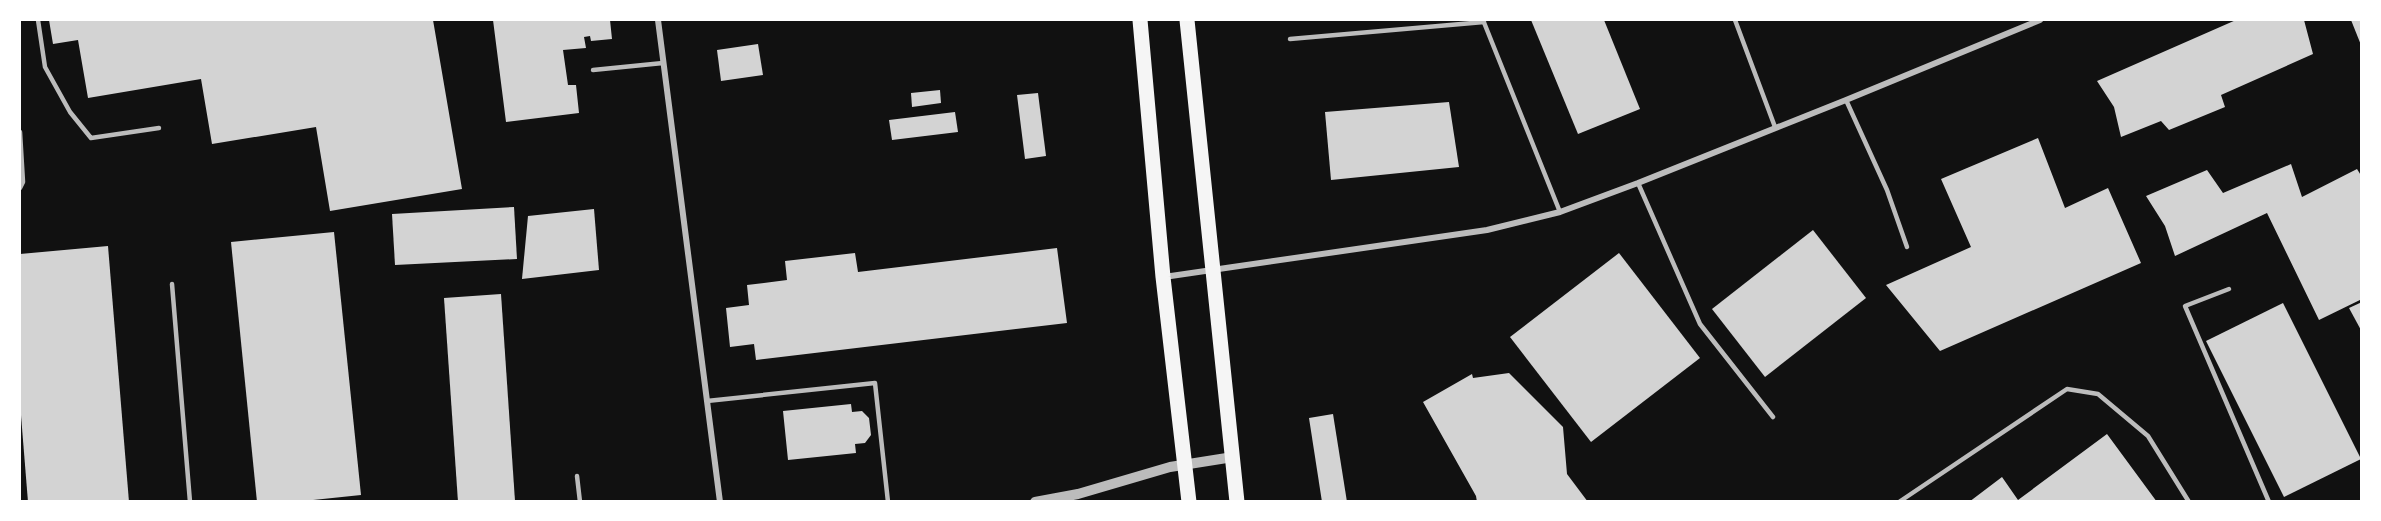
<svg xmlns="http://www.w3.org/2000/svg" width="2381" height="521" font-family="'DM Sans',sans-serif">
	<rect width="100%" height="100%" fill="#111"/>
	<g fill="#d3d3d3">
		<polygon points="49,20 433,20 462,189 330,211 316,127 212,144 201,79 88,98 78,40 53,44"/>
		<polygon points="493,20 610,20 612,39 591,41 590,36 584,37 586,48 563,50 568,85 576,85 579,113 506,122"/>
		<polygon points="1531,20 1604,20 1640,109 1578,134"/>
		<polygon points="2236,20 2304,20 2313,54 2221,95 2225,107 2169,130 2161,121 2121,137 2114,107 2097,81"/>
		<polygon points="2351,20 2362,20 2362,45 2361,45"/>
		<polygon points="758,44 763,75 721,81 717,50"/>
		<polygon points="940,90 941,103 912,107 911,93"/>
		<polygon points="1038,93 1046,156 1025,159 1017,95"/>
		<polygon points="1449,102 1459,167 1331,180 1325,112"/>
		<polygon points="955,112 958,132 892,140 889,120"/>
		<polygon points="2038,138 2065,208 2108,188 2141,263 1940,351 1886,285 1971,247 1941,179"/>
		<polygon points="2291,164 2302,197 2357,169 2362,177 2362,299 2319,320 2267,213 2175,256 2165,226 2146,196 2207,170 2223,193"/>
		<polygon points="514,207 517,259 395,265 392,214"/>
		<polygon points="594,209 599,270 522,279 528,216"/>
		<polygon points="1813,230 1866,298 1765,377 1712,309"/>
		<polygon points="334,232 361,495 294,502 257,502 231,242"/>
		<polygon points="108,246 129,502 28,502 20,403 20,254"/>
		<polygon points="1057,248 1067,323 756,360 754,344 730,347 726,308 749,305 747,285 787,280 785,261 855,253 858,272"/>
		<polygon points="1619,253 1700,358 1591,442 1510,337"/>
		<polygon points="501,294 515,501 458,502 444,298"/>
		<polygon points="2362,302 2362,332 2349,308"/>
		<polygon points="2283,303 2361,459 2284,497 2206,341"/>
		<polygon points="1509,373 1563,427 1567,474 1588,502 1477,502 1476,496 1423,402 1472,374 1473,378"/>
		<polygon points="851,404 852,412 862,411 869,418 871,435 865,443 855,444 856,453 788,460 783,411"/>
		<polygon points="1333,414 1347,502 1322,502 1309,418"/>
		<polygon points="2107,434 2157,502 1969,502 2002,477 2018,500"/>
	</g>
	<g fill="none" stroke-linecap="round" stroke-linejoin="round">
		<g stroke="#bcbcbc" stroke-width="4.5">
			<polyline points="38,20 45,67 70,112 91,138 159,128"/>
			<polyline points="1483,20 1560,212"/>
			<polyline points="1735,20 1775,127"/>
			<polyline points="1290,39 1484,22"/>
			<polyline points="593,70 663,63"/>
			<polyline points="1846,100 1887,190 1907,247"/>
			<polyline points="20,132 23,182 20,188"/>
			<polyline points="1638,183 1700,324 1773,417"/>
			<polyline points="172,284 190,502"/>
			<polyline points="2229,289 2185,306 2269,502"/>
			<polyline points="707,401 875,383 888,502"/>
			<polyline points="577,476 580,502"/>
			<polyline points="1899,502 2067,389 2098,394 2148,436 2189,502"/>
		</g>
		<g stroke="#bcbcbc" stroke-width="6">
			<polyline points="658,20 720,502"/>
			<polyline points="1164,277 1487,230 1560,212 1638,183 1846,100 2040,20"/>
		</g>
		<polyline stroke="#bcbcbc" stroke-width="10" points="1035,502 1078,494 1170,467 1233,457"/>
		<g stroke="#f5f5f5" stroke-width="15">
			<polyline points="1140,20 1163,277 1189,502"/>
			<polyline points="1187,20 1237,502"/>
		</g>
	</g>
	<rect width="2381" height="521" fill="none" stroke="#ffffff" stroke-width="42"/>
</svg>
